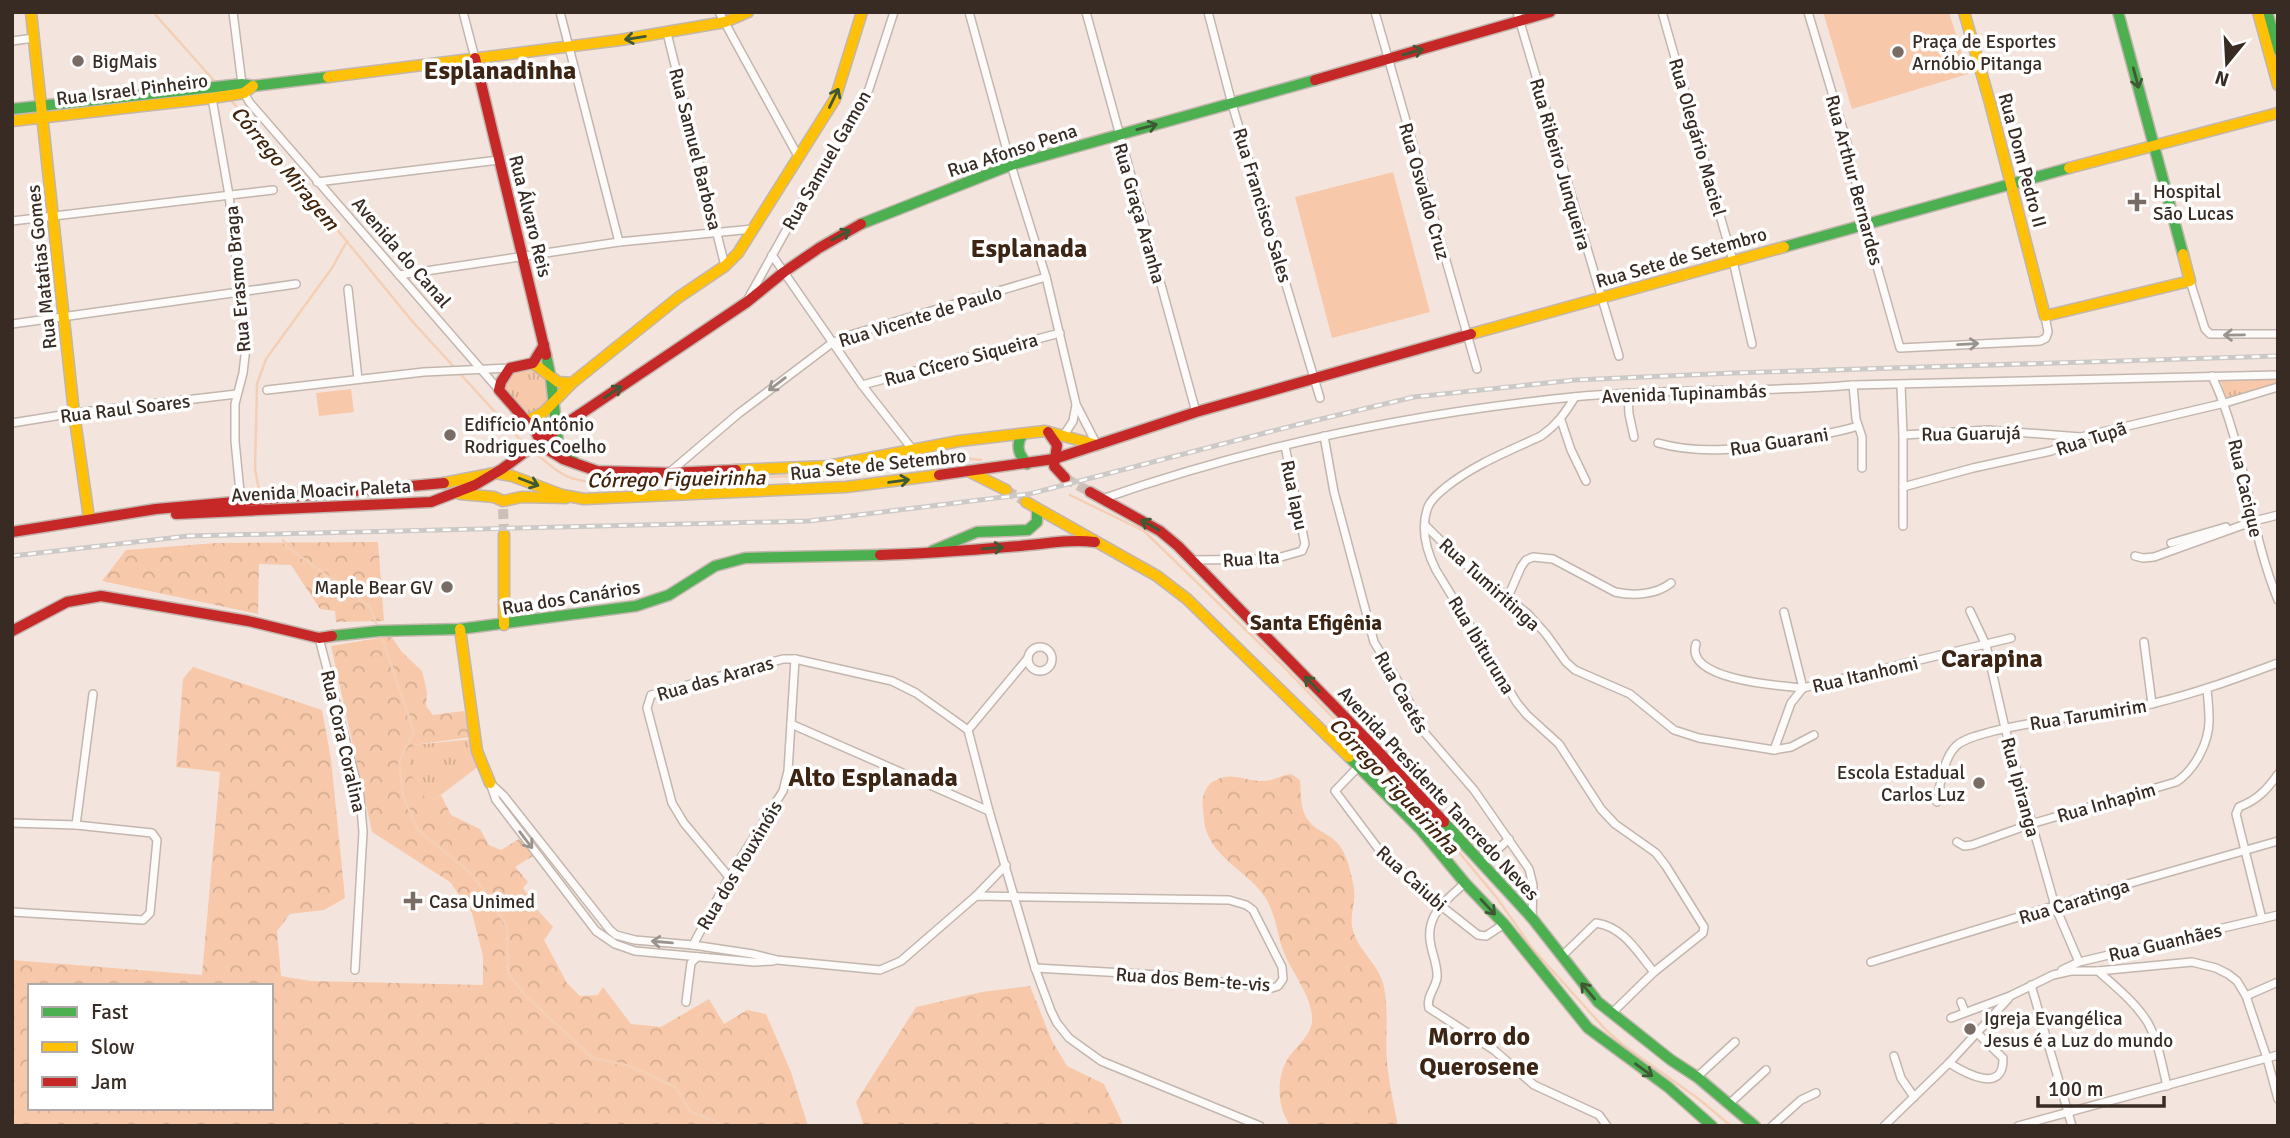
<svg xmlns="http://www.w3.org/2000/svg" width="2290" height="1138" font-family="Signika,sans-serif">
	<defs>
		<pattern id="forest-crowns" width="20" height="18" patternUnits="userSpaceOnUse" patternTransform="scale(1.75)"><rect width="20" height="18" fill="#f7c9aa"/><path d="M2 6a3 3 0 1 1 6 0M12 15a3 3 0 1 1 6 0" fill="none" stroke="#d4ad92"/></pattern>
		<pattern id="park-tufts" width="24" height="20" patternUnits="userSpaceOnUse" patternTransform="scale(1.75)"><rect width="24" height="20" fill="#f7c9aa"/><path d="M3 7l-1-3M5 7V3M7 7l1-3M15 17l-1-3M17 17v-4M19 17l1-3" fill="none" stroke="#d4ad92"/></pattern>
	</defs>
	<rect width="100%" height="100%" fill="#f3e5dd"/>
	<g fill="#f7c9aa">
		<polygon points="1823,12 1949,12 1968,74 1852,109"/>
		<polygon points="1393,172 1430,312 1332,338 1295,197"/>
		<polygon points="351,389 354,412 319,416 316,393"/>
	</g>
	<g fill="url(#forest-crowns)" fill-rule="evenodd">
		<polygon points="378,542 384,621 336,622 335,611 320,609 291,565 259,564 258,614 102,581 126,550 216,543"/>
		<path d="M391,636L402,652L422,671L427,692L426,706L433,715L464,711L472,737L413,745L429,804L441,795L451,815L480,829L489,845L501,850L519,839L533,856L515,867L528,882L523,888L536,908L553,927L544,940L567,983L580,996L598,995L603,987L631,1024L661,1027L709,999L724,1024L747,1010L766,1014L791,1072L808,1126H12V960L202,975L220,772L176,767L183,679L193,667L322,710L331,759L345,898L324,910L290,914L277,931L281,976L310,981L483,985V956L472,913L450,882L372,832L331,646ZM30,986H271V1108H30Z"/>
		<path d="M1291,774L1300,780C1301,791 1300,807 1306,817C1319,838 1338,830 1348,863C1350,871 1353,881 1354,889C1356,901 1350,914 1352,926C1356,950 1380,964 1384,987C1389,1012 1385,1037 1387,1062C1389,1084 1394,1105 1398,1126H1291C1277,1110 1276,1078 1287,1060C1297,1043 1317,1034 1311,1010C1307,990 1292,972 1284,953C1277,935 1276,914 1265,897C1249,873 1220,862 1208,835C1204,827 1204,818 1203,809C1201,799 1205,786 1214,781C1233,769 1250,785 1271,780C1278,778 1283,775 1291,774Z"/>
		<polygon points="1030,986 1052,1041 1067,1066 1104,1084 1122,1122 1120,1126 864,1126 856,1102 916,1007 982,992"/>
	</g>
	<g fill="url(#park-tufts)">
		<polygon points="533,364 547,377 552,403 528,420 498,389 504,373"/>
		<polygon points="2278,377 2278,384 2227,400 2220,378"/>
		<polygon points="473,739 479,766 429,804 409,771 413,745"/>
	</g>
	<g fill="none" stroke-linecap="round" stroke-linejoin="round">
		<g stroke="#f4cfb6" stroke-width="2.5">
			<polyline points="153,12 217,84"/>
			<polyline points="231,100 412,321 526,446"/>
			<path d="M532,450C567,480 568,481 614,483L841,474L954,457L981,460"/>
			<polyline points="259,490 255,469 257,384 266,359 332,268 347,241"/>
			<polyline points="1070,495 1144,531 1281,664 1433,821 1497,898 1532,948 1606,1030 1622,1044 1700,1100 1731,1126"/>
			<polyline points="283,540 286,546 369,606 377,625"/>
			<polyline points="382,638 414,732 399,761 403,796 418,830 473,875 507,926 508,974 527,997 593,1058 630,1066 675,1087 691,1112 726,1126"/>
		</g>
		<polyline stroke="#cdc0b8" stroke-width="10" stroke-dasharray="10 5" stroke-linecap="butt" points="503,509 504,535"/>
		<g stroke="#cdc0b8" stroke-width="10" stroke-dasharray="10 5" stroke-linecap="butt">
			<polyline points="1065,478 1090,492"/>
			<polyline points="1006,490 1026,502"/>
		</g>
		<defs>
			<g id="street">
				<polyline points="233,12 242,84 244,93 250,103 499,390"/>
				<polyline points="463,12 475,58"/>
				<polyline points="560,12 619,242"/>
				<polyline points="719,12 798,156"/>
				<polyline points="969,12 1011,165 1046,277 1076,404 1097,445"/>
				<polyline points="1086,12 1196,412"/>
				<polyline points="1208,12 1232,104 1320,398"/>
				<polyline points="1375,12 1477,369"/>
				<polyline points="1517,12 1619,356"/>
				<polyline points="1662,12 1733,261 1752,344"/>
				<polyline points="1808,12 1847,143 1865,224 1900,348 2040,341 2046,338 2048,332 2045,316"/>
				<polyline points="667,33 725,266"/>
				<polyline points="12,41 34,38"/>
				<polyline points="212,98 229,195 246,347 243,373 235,404 235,441 241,502"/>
				<polyline points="317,182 499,160"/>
				<polyline points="12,221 273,190"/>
				<polyline points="772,255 862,385 913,450"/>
				<polyline points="399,275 619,242 753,229"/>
				<polyline points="2190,281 2205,329 2210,334 2278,334"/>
				<polyline points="348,289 358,379"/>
				<polyline points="749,297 812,184 853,122 869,89 894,12"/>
				<polyline points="12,324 296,284"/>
				<path d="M2212,376C2246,448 2248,527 2278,600"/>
				<polyline points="862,385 1060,333"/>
				<polyline points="1853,385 1856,419 1862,437 1862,468"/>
				<polyline points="1901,385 1903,435 1903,526"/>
				<polyline points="267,390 424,372 510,368"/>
				<polyline points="1628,394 1629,414 1634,437"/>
				<path d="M1575,397C1565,413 1557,425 1541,436C1507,452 1475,464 1446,487C1439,493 1431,499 1428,507C1420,528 1427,552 1436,570L1517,703L1527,715L1559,744L1601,809L1615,824L1656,853L1666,866L1704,927L1703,933L1654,972L1611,1014"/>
				<polyline points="1561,420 1571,450 1586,481"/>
				<polyline points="12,423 74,413 237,394"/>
				<polyline points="1064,435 1073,421 1076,405"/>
				<polyline points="1903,435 1988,430 2081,437"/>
				<polyline points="1324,436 1334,492 1374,642 1402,688 1424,732 1474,790 1529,869 1533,885 1532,918"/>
				<path d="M1658,443C1705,456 1748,448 1794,440C1815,435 1837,433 1858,426"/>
				<polyline points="670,472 738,414 832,343 850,335 1046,277"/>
				<polyline points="1903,487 1973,468 2051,451 2081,437 2225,403 2278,387"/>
				<path d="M1102,499C1253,446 1413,413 1573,397C1666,388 1760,393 1853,385L2278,375"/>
				<polyline points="1425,525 1459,559 1528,614 1546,634 1566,662 1575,670 1630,694 1674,730 1699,738 1774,750 1791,747 1814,735"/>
				<polyline points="2171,543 2226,527"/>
				<polyline points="2135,556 2143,558 2154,557 2254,521 2278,515"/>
				<polyline points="1192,560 1274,559 1302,551 1305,544 1285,446"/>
				<path d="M1508,597L1521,567L1526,560L1533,557L1553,559L1615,592C1633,596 1656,595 1671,583"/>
				<polyline points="1970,611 1986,645 2005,728 2055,906 2079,962"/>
				<polyline points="319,638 360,796 363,832 355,970"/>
				<polyline points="2144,642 2152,704"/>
				<path d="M1696,644C1684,680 1781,686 1803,688L2011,638"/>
				<circle cx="1040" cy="659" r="12"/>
				<polyline points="791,724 989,811"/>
				<polyline points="968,730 1028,658"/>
				<polyline points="1774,750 1791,703 1803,688 1784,612"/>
				<polyline points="1359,766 1335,791 1380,851 1440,905 1478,935 1486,936 1504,924"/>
				<polyline points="490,783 504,796 610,930 616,935 635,940 693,945 753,954 777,960 880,970 901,961 976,896 1229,900 1246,905 1253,910 1282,967 1283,979 1278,986 1272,988 1160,975 1035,968"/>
				<polyline points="490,783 496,800 596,931 615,944 635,951 754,962 773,961"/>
				<path d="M1937,802C1940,785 1943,759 1956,746C1965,738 1979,735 1990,732C2044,718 2101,715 2155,703C2197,693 2237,678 2278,663"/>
				<polyline points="12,823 76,825 152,833 157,840 150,913 143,920 12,912"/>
				<polyline points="76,825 93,694"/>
				<path d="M1957,842L1964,846L1972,845L2031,824L2176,782C2195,770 2210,741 2209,718C2209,709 2208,699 2207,690"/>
				<polyline points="1482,864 1509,839"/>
				<polyline points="729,877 684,823 672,803 647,708 651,695 783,659 795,659 892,681 916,693 968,730 989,811 1035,968 1051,1011 1057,1023 1069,1038 1101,1061 1260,1126"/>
				<path d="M1465,883C1445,901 1424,916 1431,946C1433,956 1438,967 1437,978C1435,989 1426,997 1429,1008L1494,1050L1534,1085L1599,1115L1607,1126"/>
				<polyline points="976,896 1006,865"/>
				<path d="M2262,919L2236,814L2239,807C2257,800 2267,790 2278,774"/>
				<polyline points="693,945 729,877 783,791 788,771 795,659"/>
				<path d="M1561,957L1596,923C1624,927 1637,952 1654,972"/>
				<polyline points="1871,962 2110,889 2278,841"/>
				<polyline points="2062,970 2079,962 2278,915"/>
				<path d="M2098,971C2115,986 2136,1003 2148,1023C2158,1041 2162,1065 2167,1086"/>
				<polyline points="2031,985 2072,1126"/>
				<polyline points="2246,996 2278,982"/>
				<polyline points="686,1002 691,963 697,957"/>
				<polyline points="1961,1002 1965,1012"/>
				<polyline points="1951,1018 2010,996 2053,975 2071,971 2098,971 2192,962 2216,968 2228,974 2237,981 2246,996 2267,1058 2278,1099"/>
				<polyline points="1894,1056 1901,1078 1914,1097"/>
				<path d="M1949,1063C1965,1073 2004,1095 2003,1058L1977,1033"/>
				<polyline points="1697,1077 1735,1042"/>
				<polyline points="1729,1104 1766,1070"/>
				<polyline points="1772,1126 1801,1100 1816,1093"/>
				<polyline points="1884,1126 1949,1063 2008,999"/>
				<polyline points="2018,1126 2278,1055"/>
			</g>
			<g id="fast">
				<polyline points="2118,12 2183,254"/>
				<polyline points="2267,12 2278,50"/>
				<polyline points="12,109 242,84 253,86 328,77"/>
				<polyline points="861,224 1011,165 1315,80"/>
				<polyline points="1784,247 2069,168"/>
				<polyline points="546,355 551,379 558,442 562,451 574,462"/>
				<path d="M1022,435C1015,446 1019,455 1027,464"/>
				<polyline points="932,551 977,532 1028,530 1037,522 1037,509"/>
				<polyline points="332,636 379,631 460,629 636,606 669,595 715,566 745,558 880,555"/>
				<polyline points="1349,757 1421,830 1465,883 1504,924 1588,1028 1668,1087 1712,1126"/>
				<polyline points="1444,822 1532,918 1598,1002 1671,1060 1697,1077 1755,1126"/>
			</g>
			<g id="slow">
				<polyline points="31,12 74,413 89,518"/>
				<polyline points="1964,12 1990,103 2045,316 2190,281 2183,254"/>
				<polyline points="2258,12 2278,85"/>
				<polyline points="328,77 620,40 725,22 748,12"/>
				<polyline points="12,121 212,98 244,93 253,86"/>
				<polyline points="2069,168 2278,113"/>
				<polyline points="1471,334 1784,247"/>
				<polyline points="533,363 558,382 572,383"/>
				<polyline points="527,421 544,412 572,383 679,297 725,266 738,253 835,99 862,12"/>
				<polyline points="736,470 828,466 959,441 1045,431 1097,445"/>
				<polyline points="970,472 1006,490"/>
				<polyline points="444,483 495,473 512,476 562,495 584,499 846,487 939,475"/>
				<polyline points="460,494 494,497 503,501 522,497 566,498"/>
				<polyline points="1026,502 1157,576 1187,599 1349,757"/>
				<polyline points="504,535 504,625"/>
				<polyline points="460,629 477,751 490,783"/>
			</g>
			<g id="jam">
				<polyline points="475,58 546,355"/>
				<polyline points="1315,80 1550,12"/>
				<polyline points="544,345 533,363 510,368 501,382 499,390 536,432 540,441 747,302 784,272 819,248 861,224"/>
				<polyline points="1048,432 1057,445 1054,466 1065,478"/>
				<polyline points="939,475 1054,459 1196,412 1471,334"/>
				<polyline points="1090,492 1160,531 1178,546 1377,750 1444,822"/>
				<polyline points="176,514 431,502 475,485 502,469 540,441 548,450 563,459 597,471 670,473 736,470"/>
				<polyline points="12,532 156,509 444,483"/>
				<path d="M880,555C927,554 973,550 1020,546C1046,544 1069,539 1095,542"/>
				<polyline points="12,631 67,602 101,596 248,621 319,638 332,636"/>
			</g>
		</defs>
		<use href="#street" stroke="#c2b6ae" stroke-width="10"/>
		<use href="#fast" stroke="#c2b6ae" stroke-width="13"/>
		<use href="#slow" stroke="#c2b6ae" stroke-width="13"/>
		<use href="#jam" stroke="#c2b6ae" stroke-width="13"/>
		<use href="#street" stroke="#fdfbfa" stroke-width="7"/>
		<use href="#fast" stroke="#4caf50" stroke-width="10"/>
		<use href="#slow" stroke="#ffc107" stroke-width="10"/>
		<use href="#jam" stroke="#c62828" stroke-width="10"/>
		<defs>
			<polyline id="rail" points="12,556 188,536 809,521 1029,494 1296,425 1414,397 1575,380 1734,373 2278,356"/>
		</defs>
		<use href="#rail" stroke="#cdc9c6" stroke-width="5"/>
		<use href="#rail" stroke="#fff" stroke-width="2.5" stroke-dasharray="8" stroke-linecap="butt"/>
	</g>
	<defs><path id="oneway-shaft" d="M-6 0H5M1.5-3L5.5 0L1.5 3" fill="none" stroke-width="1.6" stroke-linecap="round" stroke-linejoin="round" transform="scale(1.75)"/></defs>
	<g stroke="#3e5933">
		<use href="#oneway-shaft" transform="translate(635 38) rotate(171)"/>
		<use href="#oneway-shaft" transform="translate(1413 52) rotate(-16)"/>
		<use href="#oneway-shaft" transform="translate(2136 78) rotate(75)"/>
		<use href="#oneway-shaft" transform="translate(834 98) rotate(-64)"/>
		<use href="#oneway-shaft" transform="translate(1147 127) rotate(-15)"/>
		<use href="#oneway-shaft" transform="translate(841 235) rotate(-29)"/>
		<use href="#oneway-shaft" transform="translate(613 392) rotate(-34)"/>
		<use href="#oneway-shaft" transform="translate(899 481) rotate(-8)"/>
		<use href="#oneway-shaft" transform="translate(529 482) rotate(21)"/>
		<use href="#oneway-shaft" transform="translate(1150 525) rotate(-150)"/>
		<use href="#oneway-shaft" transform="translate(993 548) rotate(-5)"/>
		<use href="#oneway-shaft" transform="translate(1312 684) rotate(-134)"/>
		<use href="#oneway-shaft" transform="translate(1488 907) rotate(47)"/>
		<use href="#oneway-shaft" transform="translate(1588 991) rotate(-130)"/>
		<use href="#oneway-shaft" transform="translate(1644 1070) rotate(36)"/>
	</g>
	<g stroke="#9a938e">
		<use href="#oneway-shaft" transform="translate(2234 335) rotate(179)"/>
		<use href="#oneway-shaft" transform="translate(1968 344) rotate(-3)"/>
		<use href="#oneway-shaft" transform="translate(777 384) rotate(143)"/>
		<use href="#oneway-shaft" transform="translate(526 840) rotate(53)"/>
		<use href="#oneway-shaft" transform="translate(662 942) rotate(-175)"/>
	</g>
	<g fill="#796c64" stroke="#fff" stroke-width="2.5">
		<circle cx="1898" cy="52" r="7"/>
		<circle cx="78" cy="61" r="7"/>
		<path d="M2133.5 191.5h7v7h7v7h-7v7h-7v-7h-7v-7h7z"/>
		<circle cx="450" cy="435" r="7"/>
		<circle cx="447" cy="587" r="7"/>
		<circle cx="1979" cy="783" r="7"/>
		<path d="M409.5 890.5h7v7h7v7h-7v7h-7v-7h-7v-7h7z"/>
		<circle cx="1970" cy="1029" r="7"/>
	</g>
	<g text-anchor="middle" stroke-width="7" stroke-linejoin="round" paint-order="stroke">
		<g font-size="19" fill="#372b23" stroke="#fff" text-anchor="start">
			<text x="1912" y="48">Praça de Esportes<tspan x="1912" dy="22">Arnóbio Pitanga</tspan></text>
			<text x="92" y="68">BigMais</text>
			<text x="2153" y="198">Hospital<tspan x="2153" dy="22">São Lucas</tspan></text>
			<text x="464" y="431">Edifício Antônio<tspan x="464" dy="22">Rodrigues Coelho</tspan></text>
			<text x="433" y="594" text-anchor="end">Maple Bear GV</text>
			<text x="1965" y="779" text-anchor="end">Escola Estadual<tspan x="1965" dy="22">Carlos Luz</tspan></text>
			<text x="429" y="908">Casa Unimed</text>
			<text x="1984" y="1025">Igreja Evangélica<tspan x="1984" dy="22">Jesus é a Luz do mundo</tspan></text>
		</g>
		<g font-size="19" fill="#372b23" stroke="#fff">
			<text transform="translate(132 89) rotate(-7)" y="7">Rua Israel Pinheiro</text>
			<text transform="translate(1698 137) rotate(74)" y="7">Rua Olegário Maciel</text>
			<text transform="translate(696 149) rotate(76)" y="7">Rua Samuel Barbosa</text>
			<text transform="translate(1012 150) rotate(-18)" y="7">Rua Afonso Pena</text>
			<text transform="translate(826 160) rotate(-60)" y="7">Rua Samuel Gamon</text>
			<text transform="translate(2023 160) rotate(75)" y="7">Rua Dom Pedro II</text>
			<text transform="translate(1561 164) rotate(74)" y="7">Rua Ribeiro Junqueira</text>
			<text transform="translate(1855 180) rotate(75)" y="7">Rua Arthur Bernardes</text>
			<text transform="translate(1425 191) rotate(74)" y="7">Rua Osvaldo Cruz</text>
			<text transform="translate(1263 205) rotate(73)" y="7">Rua Francisco Sales</text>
			<text transform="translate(1140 213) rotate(74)" y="7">Rua Graça Aranha</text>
			<text transform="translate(531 216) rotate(76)" y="7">Rua Álvaro Reis</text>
			<text transform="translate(402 252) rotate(49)" y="7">Avenida do Canal</text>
			<text transform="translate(1681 257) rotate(-16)" y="7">Rua Sete de Setembro</text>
			<text transform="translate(41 267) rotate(-96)" y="7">Rua Matatias Gomes</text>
			<text transform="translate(237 279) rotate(-95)" y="7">Rua Erasmo Braga</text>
			<text transform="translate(920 316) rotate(-17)" y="7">Rua Vicente de Paulo</text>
			<text transform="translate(961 359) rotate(-15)" y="7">Rua Cícero Siqueira</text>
			<text transform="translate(1684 393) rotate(-2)" y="7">Avenida Tupinambás</text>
			<text transform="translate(125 408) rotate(-7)" y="7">Rua Raul Soares</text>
			<text transform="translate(1971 433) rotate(-1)" y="7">Rua Guarujá</text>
			<text transform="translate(2091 438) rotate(-18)" y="7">Rua Tupã</text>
			<text transform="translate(1779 441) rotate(-9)" y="7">Rua Guarani</text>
			<text transform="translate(878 464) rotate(-6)" y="7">Rua Sete de Setembro</text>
			<text transform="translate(2246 488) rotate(77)" y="7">Rua Cacique</text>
			<text transform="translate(321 490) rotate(-3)" y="7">Avenida Moacir Paleta</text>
			<text transform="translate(1295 495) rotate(78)" y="7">Rua Iapu</text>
			<text transform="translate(1251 558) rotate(-4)" y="7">Rua Ita</text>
			<text transform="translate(1490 584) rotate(42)" y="7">Rua Tumiritinga</text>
			<text transform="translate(571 597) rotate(-9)" y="7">Rua dos Canários</text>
			<text transform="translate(1482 645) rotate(59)" y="7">Rua Ibituruna</text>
			<text transform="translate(1865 674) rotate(-13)" y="7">Rua Itanhomi</text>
			<text transform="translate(715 678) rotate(-16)" y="7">Rua das Araras</text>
			<text transform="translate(1402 692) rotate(61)" y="7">Rua Caetés</text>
			<text transform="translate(2088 714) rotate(-9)" y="7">Rua Tarumirim</text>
			<text transform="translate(344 741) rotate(77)" y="7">Rua Cora Coralina</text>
			<text transform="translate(2021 787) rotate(75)" y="7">Rua Ipiranga</text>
			<text transform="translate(1439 793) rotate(47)" y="7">Avenida Presidente Tancredo Neves</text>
			<text transform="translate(2106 802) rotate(-16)" y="7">Rua Inhapim</text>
			<text transform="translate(739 865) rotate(-59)" y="7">Rua dos Rouxinóis</text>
			<text transform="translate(1412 878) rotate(42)" y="7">Rua Caiubi</text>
			<text transform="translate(2074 901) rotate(-17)" y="7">Rua Caratinga</text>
			<text transform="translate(2165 942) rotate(-13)" y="7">Rua Guanhães</text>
			<text transform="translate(1193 979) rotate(4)" y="7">Rua dos Bem-te-vis</text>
		</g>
		<g font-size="21" font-style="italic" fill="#42240d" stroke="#fff">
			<text transform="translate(285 168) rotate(50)" y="7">Córrego Miragem</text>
			<text transform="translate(676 479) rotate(-1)" y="7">Córrego Figueirinha</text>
			<text transform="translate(1394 786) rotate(47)" y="7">Córrego Figueirinha</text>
		</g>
		<g font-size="21" font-weight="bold" fill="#3d2515" stroke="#fff">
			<text x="1316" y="630">Santa Efigênia</text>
		</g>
		<g font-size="26" font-weight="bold" fill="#3d2515" stroke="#fff">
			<text x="500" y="79">Esplanadinha</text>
			<text x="1029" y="257">Esplanada</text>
			<text x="1992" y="667">Carapina</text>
			<text x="873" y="786">Alto Esplanada</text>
			<text x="1479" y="1045">Morro do<tspan x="1479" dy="30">Querosene</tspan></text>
		</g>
	</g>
	<rect width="2290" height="1138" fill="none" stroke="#372b23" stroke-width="28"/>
	<rect x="28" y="984" width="245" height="126" fill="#ffffff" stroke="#afaaa7" stroke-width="2"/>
	<rect x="42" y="1007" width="35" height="10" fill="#4caf50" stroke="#afaaa7" stroke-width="2"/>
	<text x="91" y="1019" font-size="21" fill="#372b23">Fast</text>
	<rect x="42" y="1042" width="35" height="10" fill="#ffc107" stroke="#afaaa7" stroke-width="2"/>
	<text x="91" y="1054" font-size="21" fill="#372b23">Slow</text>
	<rect x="42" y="1077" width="35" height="10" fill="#c62828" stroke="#afaaa7" stroke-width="2"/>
	<text x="91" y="1089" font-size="21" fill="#372b23">Jam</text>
	<g transform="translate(2227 63) rotate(198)" stroke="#ffffff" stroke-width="5" paint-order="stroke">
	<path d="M0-5L12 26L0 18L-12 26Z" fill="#372b23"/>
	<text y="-10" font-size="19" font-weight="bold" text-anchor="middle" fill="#372b23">N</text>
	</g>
	<path d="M2038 1096v10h126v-10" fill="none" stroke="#372b23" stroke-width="3.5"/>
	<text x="2048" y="1096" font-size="21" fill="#372b23" stroke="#ffffff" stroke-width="5" paint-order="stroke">100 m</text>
</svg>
